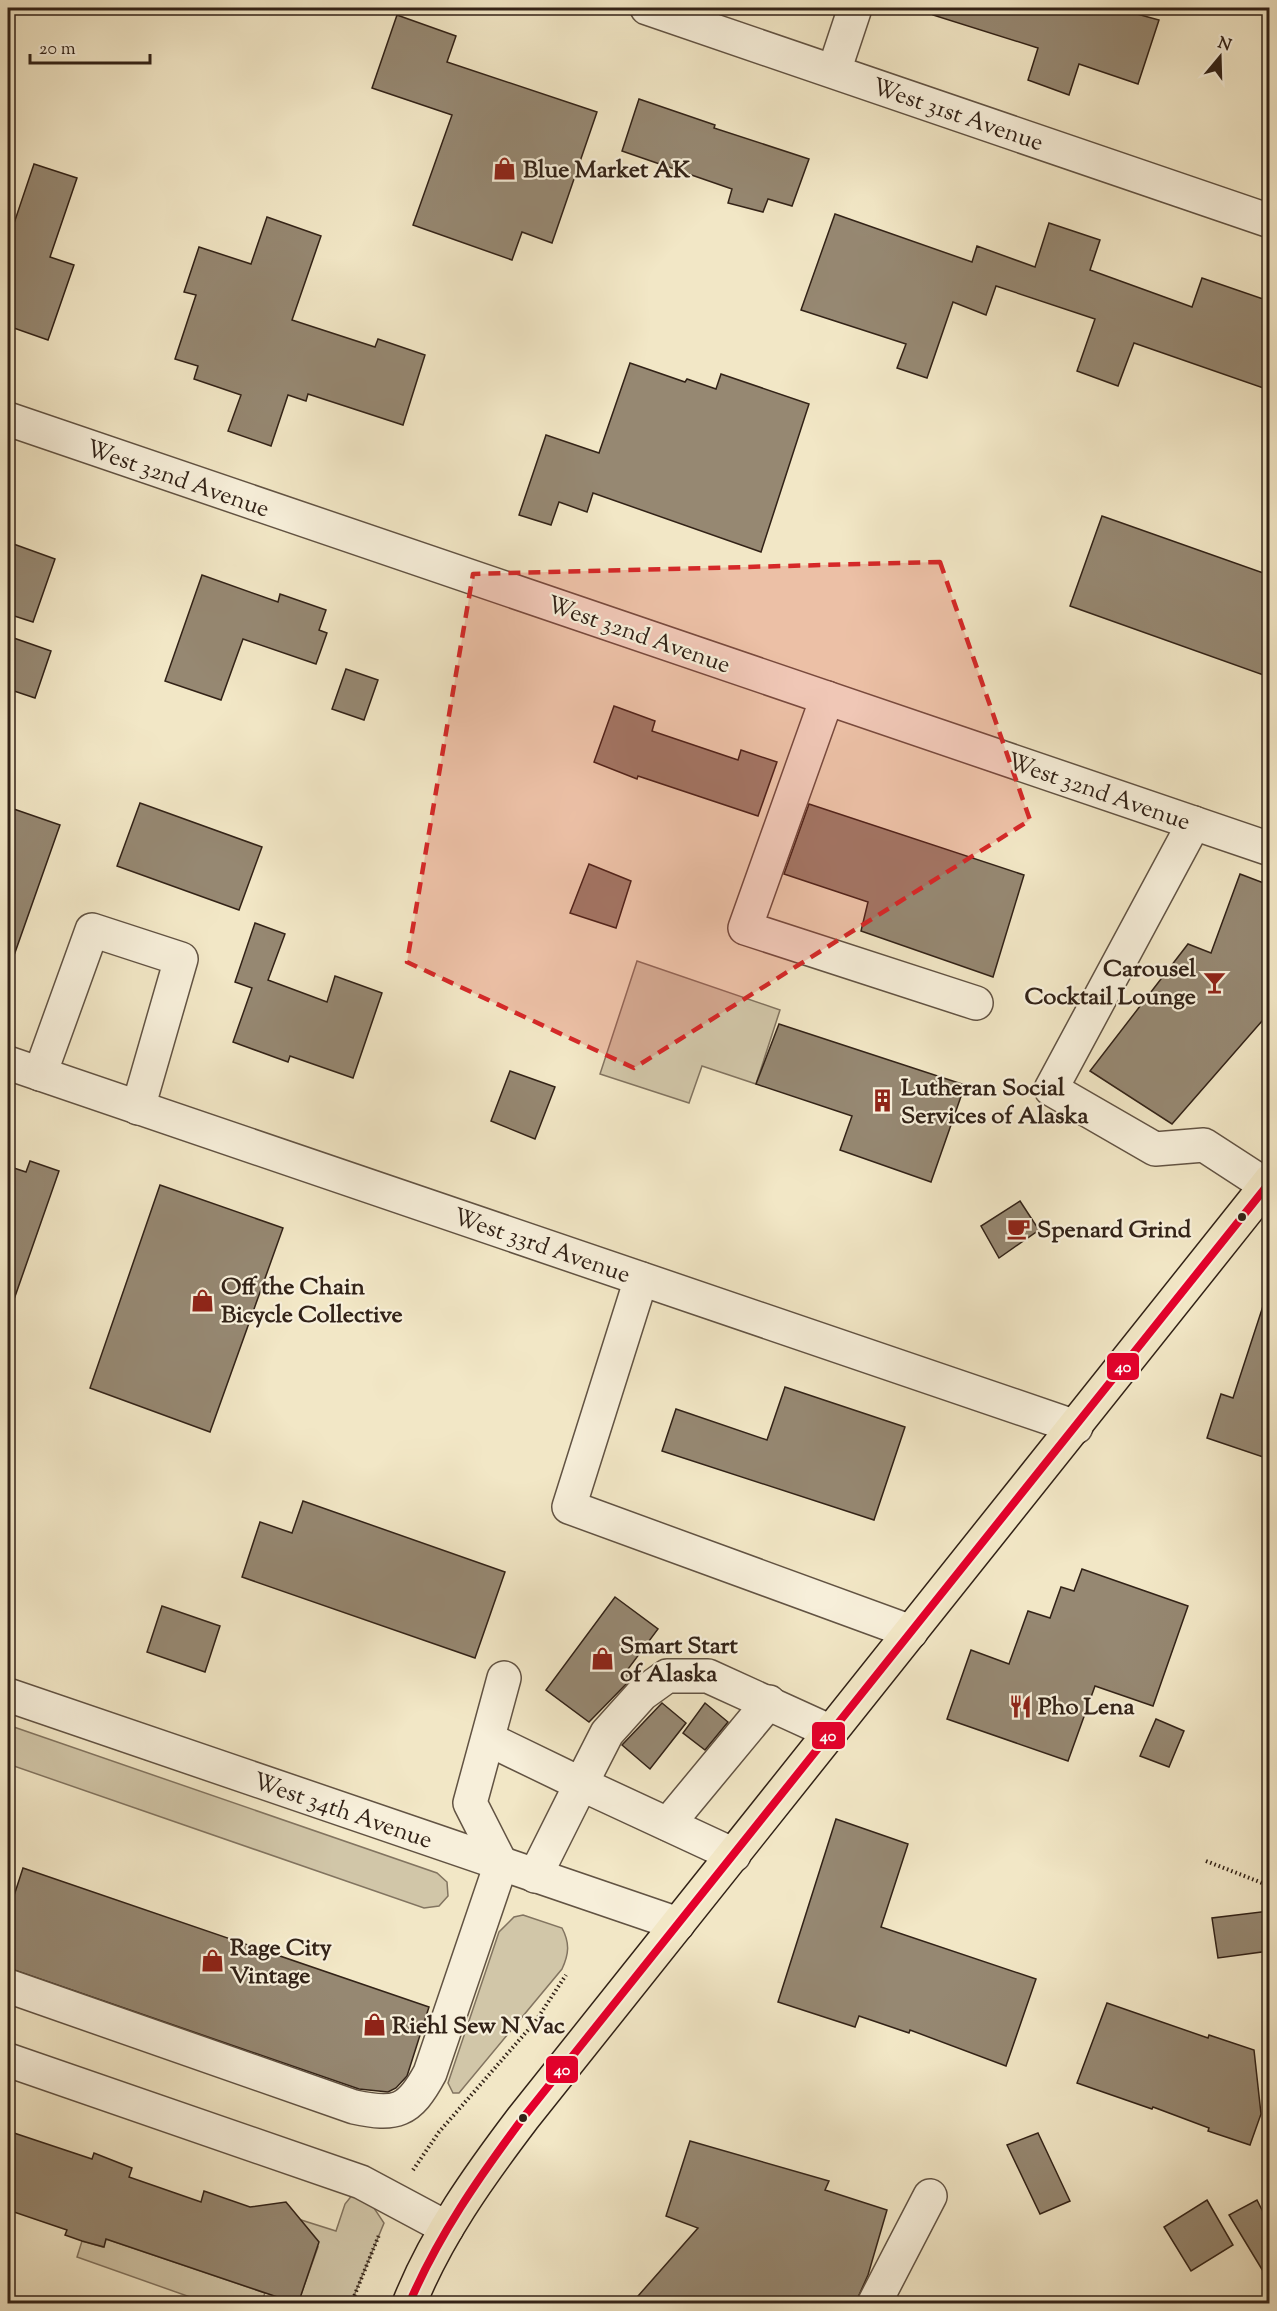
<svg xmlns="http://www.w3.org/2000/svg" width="1277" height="2311" font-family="'Sorts Mill Goudy',serif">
	<rect width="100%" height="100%" fill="#f2e7c6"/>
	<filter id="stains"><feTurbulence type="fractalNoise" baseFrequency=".00333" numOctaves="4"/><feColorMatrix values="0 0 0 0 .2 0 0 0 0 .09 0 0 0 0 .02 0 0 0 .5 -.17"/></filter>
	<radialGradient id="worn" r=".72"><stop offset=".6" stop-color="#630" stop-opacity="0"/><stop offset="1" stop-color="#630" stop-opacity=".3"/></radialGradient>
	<g fill="#d1c6a8" stroke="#827460" stroke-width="1.5">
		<polygon points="637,961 780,1010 756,1084 702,1066 689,1103 600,1074"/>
		<polygon points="8,1725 437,1873 447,1882 448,1896 439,1906 424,1908 8,1764"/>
		<path d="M523,1915L562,1928C570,1943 569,1954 562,1969L459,2093H453L448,2083L499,1932L514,1917Z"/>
		<polygon points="353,2194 374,2208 384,2223 351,2303 281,2304 282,2299 298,2303 318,2247 285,2245 301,2220 336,2231 345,2204"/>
		<polygon points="106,2239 265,2293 261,2303 207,2303 77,2257 82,2241 103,2247"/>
	</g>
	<g fill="#968872" stroke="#322217" stroke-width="1.5">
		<polygon points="934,8 1115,8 1159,20 1138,84 1079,64 1069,95 1028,80 1038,48 933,15"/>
		<polygon points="397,15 456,36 447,62 597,112 552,243 522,232 512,260 413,225 452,115 372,88"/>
		<polygon points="639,99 715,125 714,128 809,159 792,206 768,199 763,212 728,203 732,189 622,151"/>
		<polygon points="34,164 77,178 50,257 74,265 48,340 8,326 8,241"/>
		<polygon points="835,214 972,262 977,246 1035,267 1049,223 1100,240 1090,270 1192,307 1202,278 1269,301 1269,390 1134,343 1118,386 1077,371 1095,319 996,286 986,315 953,302 927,378 897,368 906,344 801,310"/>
		<polygon points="267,217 321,236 292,320 375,347 378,339 425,355 403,425 308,394 306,401 288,395 271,446 228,431 241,395 194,379 198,366 175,359 196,295 184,292 199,247 251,264"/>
		<polygon points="630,363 685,382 687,379 716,389 721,374 809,404 761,552 593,493 587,512 559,502 551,525 519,515 546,435 599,453"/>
		<polygon points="1102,516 1269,575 1269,677 1070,606"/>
		<polygon points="8,542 55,559 33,622 8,614"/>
		<polygon points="202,575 278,602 280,594 326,610 319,630 327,633 316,664 243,639 221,700 165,681"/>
		<polygon points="8,636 51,651 35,698 8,689"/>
		<polygon points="346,669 378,680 364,720 332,709"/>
		<polygon points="614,706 655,721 652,731 738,760 741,750 777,762 758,816 638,776 637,779 594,762"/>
		<polygon points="140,803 262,847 239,910 117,866"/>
		<polygon points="809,804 1024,875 993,977 861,931 868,902 784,874"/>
		<polygon points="8,807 60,825 12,961 8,960"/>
		<polygon points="589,864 631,881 616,928 570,913"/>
		<polygon points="1240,874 1269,885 1269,1013 1172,1124 1090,1071 1188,944 1211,953"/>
		<polygon points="255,923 285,934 268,980 327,1002 335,976 382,993 353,1078 290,1056 288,1062 233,1042 252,988 235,982"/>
		<polygon points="779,1024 965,1085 931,1182 840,1150 852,1116 756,1084"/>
		<polygon points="510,1071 555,1087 535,1139 491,1121"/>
		<polygon points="30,1161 59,1171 12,1305 8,1304 8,1166 26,1172"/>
		<polygon points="160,1185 283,1228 210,1432 90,1388"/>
		<polygon points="1020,1201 1039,1230 999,1258 981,1226"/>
		<polygon points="1263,1306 1269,1307 1269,1459 1207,1438 1221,1394 1233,1398"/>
		<polygon points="785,1387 905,1427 874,1520 662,1451 676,1409 767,1440"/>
		<polygon points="303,1501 505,1572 475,1658 242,1577 260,1522 292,1533"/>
		<polygon points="1082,1569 1188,1606 1153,1706 1095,1686 1068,1761 947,1719 971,1650 1009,1664 1028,1611 1050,1618 1061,1587 1074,1591"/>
		<polygon points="615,1597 658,1629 625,1673 632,1678 589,1722 546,1690"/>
		<polygon points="162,1606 220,1626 205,1672 147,1652"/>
		<polygon points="662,1703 686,1723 650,1769 622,1745"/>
		<polygon points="705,1703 728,1722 705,1750 683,1733"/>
		<polygon points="1156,1719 1184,1731 1169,1767 1140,1756"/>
		<polygon points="836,1819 908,1844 881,1927 1036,1979 1006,2066 910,2030 909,2033 859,2016 855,2027 778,2002"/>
		<polygon points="23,1868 429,2007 407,2076 396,2088 388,2092 359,2089 8,1968 8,1914"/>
		<polygon points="1269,1911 1269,1951 1218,1958 1212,1918"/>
		<polygon points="1107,2003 1208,2038 1209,2035 1254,2050 1261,2114 1250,2145 1208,2131 1209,2128 1153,2107 1152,2109 1077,2083"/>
		<polygon points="8,2131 92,2159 94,2153 132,2168 129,2177 201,2202 204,2191 250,2207 286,2202 319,2242 298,2304 106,2239 104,2247 82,2241 65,2235 67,2230 8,2210"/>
		<polygon points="1038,2133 1070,2201 1040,2214 1007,2145"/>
		<polygon points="690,2141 829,2181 825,2190 887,2210 868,2275 855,2304 631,2304 698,2228 666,2216"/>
		<polygon points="1207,2200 1233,2245 1191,2271 1164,2227"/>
		<polygon points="1257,2200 1269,2224 1269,2281 1229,2215"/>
	</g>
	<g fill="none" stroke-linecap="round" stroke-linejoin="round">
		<defs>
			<g id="minor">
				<polyline points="647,8 1270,221"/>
				<polyline points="834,71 855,8"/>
				<polyline points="8,419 1270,849"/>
				<polyline points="827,698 745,928 976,1003"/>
				<polyline points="1194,823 1051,1089 1155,1149 1204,1145 1270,1188"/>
				<polyline points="8,1063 1076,1427"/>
				<polyline points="40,1074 92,930 181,959 138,1108"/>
				<polyline points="641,1279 569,1507 911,1632"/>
				<polyline points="8,1695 678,1924"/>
				<polyline points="488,1739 581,1784 607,1733 642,1694 667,1676 708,1676 831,1732"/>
				<polyline points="668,1824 769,1702"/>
				<polyline points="535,1876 581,1784 734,1855"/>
				<path d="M8,1986L354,2107C396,2116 409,2112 430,2073L501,1864L470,1803L504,1678"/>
				<polyline points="8,2060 361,2182 447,2228"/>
				<polyline points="874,2304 930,2196"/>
			</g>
			<path id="major" d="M409,2304C436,2236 479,2176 523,2118L1270,1181"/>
		</defs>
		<use href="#minor" stroke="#625343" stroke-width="36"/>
		<use href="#major" stroke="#322217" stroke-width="36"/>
		<g stroke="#322217" stroke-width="4" stroke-dasharray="1.5 3" stroke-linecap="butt">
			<polyline points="1206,1861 1270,1886"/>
			<polyline points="413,2170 439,2132 535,2022 566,1975"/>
			<polyline points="351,2304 379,2235"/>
		</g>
		<use href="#minor" stroke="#f7efda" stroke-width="33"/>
		<use href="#major" stroke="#f2e7c6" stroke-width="33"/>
		<defs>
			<path id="bus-1" d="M409,2304C438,2236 479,2177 523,2118L1270,1182"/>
		</defs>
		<use href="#bus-1" stroke="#f7efda" stroke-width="12"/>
		<use href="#bus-1" stroke="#e4002b" stroke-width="8"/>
	</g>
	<path fill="#d62828" fill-opacity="0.2" stroke="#d62828" stroke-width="4.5" stroke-dasharray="12 8" stroke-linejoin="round" d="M940,562L1030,820L634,1068L407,962L473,574Z"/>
	<defs>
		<symbol id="shop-bare" viewBox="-9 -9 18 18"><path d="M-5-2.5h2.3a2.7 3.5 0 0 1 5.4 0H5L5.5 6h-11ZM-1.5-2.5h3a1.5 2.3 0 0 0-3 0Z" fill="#8f2418" stroke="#f7efda" stroke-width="2.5" paint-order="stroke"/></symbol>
		<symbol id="bar-bare" viewBox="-9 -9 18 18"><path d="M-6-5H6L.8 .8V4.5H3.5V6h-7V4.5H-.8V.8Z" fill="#8f2418" stroke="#f7efda" stroke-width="2.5" paint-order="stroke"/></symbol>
		<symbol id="building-bare" viewBox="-9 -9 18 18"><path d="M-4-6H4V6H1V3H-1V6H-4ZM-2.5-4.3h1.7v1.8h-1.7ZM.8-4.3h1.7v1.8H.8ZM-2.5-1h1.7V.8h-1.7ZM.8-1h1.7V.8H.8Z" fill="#8f2418" stroke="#f7efda" stroke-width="2.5" paint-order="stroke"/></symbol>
		<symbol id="cafe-bare" viewBox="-9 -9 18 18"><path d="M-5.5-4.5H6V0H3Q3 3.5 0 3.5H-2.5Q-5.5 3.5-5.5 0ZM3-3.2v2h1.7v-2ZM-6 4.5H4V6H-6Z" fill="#8f2418" stroke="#f7efda" stroke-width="2.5" paint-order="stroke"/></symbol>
		<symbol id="restaurant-bare" viewBox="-9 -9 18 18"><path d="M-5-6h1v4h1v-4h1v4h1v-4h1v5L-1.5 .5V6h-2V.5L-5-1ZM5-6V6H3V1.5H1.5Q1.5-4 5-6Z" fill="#8f2418" stroke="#f7efda" stroke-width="2.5" paint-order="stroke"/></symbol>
	</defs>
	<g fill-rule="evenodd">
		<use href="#shop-bare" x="488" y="152" width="33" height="33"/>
		<use href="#bar-bare" x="1198" y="966" width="33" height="33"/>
		<use href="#building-bare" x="866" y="1084" width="33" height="33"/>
		<use href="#cafe-bare" x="1002" y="1212" width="33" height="33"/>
		<use href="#shop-bare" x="186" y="1284" width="33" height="33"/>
		<use href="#shop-bare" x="586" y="1642" width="33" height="33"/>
		<use href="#restaurant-bare" x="1004" y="1690" width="33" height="33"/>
		<use href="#shop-bare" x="196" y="1944" width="33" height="33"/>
		<use href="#shop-bare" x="358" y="2008" width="33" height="33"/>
	</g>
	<g fill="#322217" stroke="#f7efda" stroke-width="2">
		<circle cx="1242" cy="1217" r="5"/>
		<circle cx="523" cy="2118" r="5"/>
	</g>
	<g text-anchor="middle" stroke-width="4.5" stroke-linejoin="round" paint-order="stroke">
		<g font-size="24" fill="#322217" stroke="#f7efda">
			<text transform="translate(958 114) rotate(19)" y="8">West 31st Avenue</text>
			<text transform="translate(178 478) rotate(19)" y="8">West 32nd Avenue</text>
			<text transform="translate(639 634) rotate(19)" y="8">West 32nd Avenue</text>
			<text transform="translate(1099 791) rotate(19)" y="8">West 32nd Avenue</text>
			<text transform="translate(542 1245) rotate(19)" y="8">West 33rd Avenue</text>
			<text transform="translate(343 1810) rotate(19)" y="8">West 34th Avenue</text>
		</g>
		<g font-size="24" font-weight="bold" fill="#322217" stroke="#f7efda" text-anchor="start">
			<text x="523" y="177">Blue Market AK</text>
			<text x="1196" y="976" text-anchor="end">Carousel<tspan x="1196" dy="28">Cocktail Lounge</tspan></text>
			<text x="901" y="1095">Lutheran Social<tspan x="901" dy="28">Services of Alaska</tspan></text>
			<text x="1037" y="1237">Spenard Grind</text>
			<text x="221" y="1294">Off the Chain<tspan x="221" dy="28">Bicycle Collective</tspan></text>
			<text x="620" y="1653">Smart Start<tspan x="620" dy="28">of Alaska</tspan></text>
			<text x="1038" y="1714">Pho Lena</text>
			<text x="230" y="1955">Rage City<tspan x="230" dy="28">Vintage</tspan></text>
			<text x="392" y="2033">Riehl Sew N Vac</text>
		</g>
	</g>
	<g stroke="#f7efda" stroke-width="2">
		<rect x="1106" y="1352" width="34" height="29" rx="6" fill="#e4002b"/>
		<rect x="811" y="1721" width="35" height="29" rx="6" fill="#e4002b"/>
		<rect x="545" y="2055" width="34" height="29" rx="6" fill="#e4002b"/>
	</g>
	<g font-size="16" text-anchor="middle" font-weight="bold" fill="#fff">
		<text x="1123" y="1372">40</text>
		<text x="828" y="1741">40</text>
		<text x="562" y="2075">40</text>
	</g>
	<rect width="1277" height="2311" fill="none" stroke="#f2e7c6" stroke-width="30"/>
	<rect x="9" y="9" width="1259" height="2293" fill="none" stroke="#322217" stroke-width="3"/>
	<rect x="15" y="15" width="1247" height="2281" fill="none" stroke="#322217" stroke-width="1.5"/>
	<g transform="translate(1220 57) rotate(19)" stroke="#f7efda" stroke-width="4.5" paint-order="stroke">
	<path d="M0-4.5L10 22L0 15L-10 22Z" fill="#322217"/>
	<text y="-9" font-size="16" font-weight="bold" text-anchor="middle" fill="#322217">N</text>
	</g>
	<path d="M30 54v9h120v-9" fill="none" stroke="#322217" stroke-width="3"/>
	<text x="39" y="54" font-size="18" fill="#322217" stroke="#f7efda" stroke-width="4.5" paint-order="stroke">20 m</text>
	<rect width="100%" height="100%" filter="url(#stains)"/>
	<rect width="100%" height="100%" fill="url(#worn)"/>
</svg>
